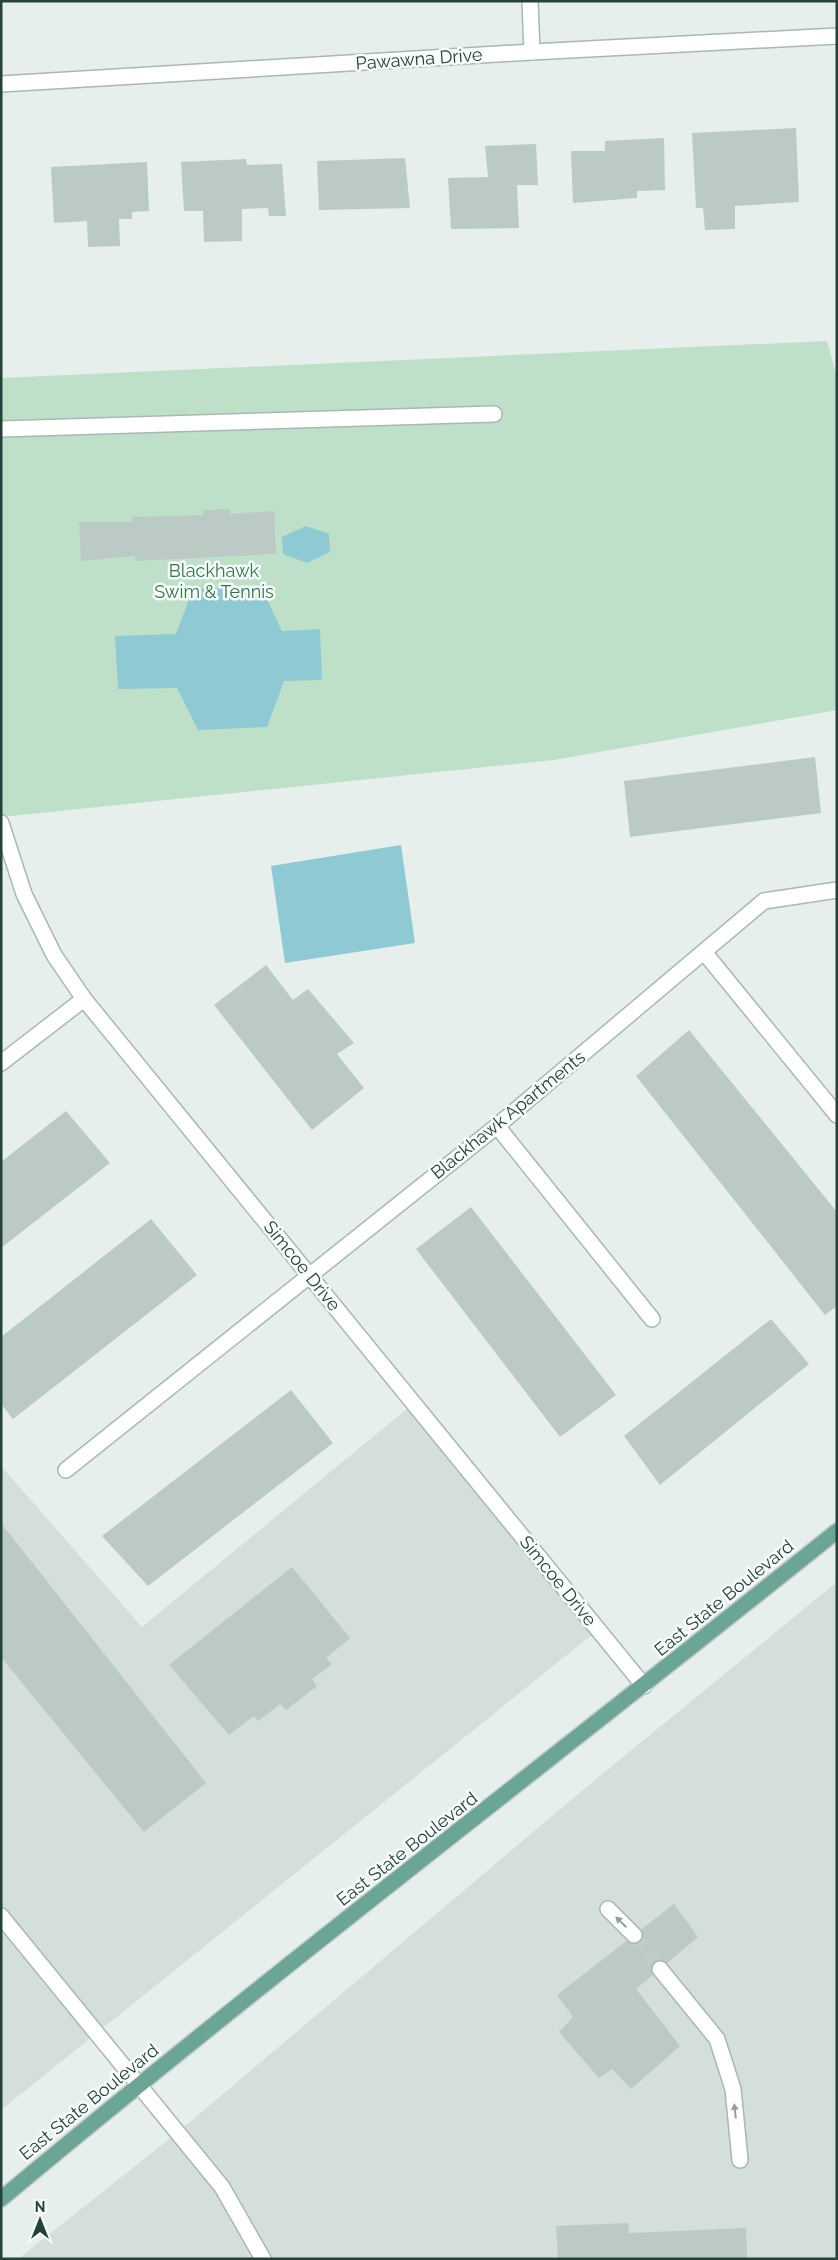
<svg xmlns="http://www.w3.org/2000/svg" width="838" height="2260" font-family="Raleway,sans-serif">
	<rect width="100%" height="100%" fill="#e6efeb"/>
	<g fill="#d4dfda">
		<polygon points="414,1403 598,1630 1,2110 1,1466 142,1627"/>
		<polygon points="837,1582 837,2259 18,2259 178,2132 590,1784"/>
	</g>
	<polygon fill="#bfe0c8" points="827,341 837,377 837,710 554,760 1,817 1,378"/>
	<g fill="#8ec9d4">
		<polygon points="306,526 329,534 330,552 307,563 283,554 282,537"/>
		<polygon points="261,587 282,631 320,629 322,680 284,681 267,727 198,730 177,688 118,689 115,636 176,634 193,589"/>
		<polygon points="401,845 415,943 285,963 271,866"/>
	</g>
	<g fill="#bbcac4">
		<polygon points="796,128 799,202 735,206 735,229 705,230 703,208 696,208 692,133"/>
		<polygon points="664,138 665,190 637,191 637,198 573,203 571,151 605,151 605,141"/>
		<polygon points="536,144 538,185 517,185 519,228 451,229 448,178 488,177 485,146"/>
		<polygon points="405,158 410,208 319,210 317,161"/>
		<polygon points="246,159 247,165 282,164 286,216 269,216 268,208 242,209 242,241 204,242 203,211 184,211 181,162"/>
		<polygon points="147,162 149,211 132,212 132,219 119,219 120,246 88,247 87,221 54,223 51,167"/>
		<polygon points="230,509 230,514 274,511 276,554 135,561 135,556 81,561 79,522 133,522 132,517 203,515 203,510"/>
		<polygon points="815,757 821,813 630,837 624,781"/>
		<polygon points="266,965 293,1000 308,989 354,1043 337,1054 364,1088 312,1130 214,1005"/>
		<polygon points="689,1030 837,1212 837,1306 825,1315 636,1076"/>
		<polygon points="66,1111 110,1163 1,1248 1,1162"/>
		<polygon points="471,1207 616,1395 560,1437 416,1249"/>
		<polygon points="151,1219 197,1275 13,1419 1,1404 1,1337"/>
		<polygon points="771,1319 809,1364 660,1485 624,1436"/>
		<polygon points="291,1390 333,1443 148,1586 102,1536"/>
		<polygon points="1,1523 206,1783 144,1832 1,1657"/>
		<polygon points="292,1567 350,1638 326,1658 332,1664 312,1679 317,1686 286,1710 280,1704 258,1721 254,1716 229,1735 169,1665"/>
		<polygon points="674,1904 698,1937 636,1989 680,2046 631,2089 612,2069 599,2078 559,2032 573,2017 557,1995"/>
		<polygon points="628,2223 629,2233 746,2228 747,2259 558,2259 556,2226"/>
	</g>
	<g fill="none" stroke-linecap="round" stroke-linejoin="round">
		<polyline stroke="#bfccc8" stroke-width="15" stroke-dasharray="15 8" stroke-linecap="butt" points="634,1935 660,1969"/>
		<defs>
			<g id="minor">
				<polyline points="530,1 532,52"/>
				<polyline points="1,84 532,52 837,36"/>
				<polyline points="1,429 494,414"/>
				<polyline points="1,823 24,894 54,955 84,999 644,1686"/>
				<polyline points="704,952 837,1115"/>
				<polyline points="1,1063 84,999"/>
				<polyline points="497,1126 652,1319"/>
				<polyline points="66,1470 497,1126 764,901 837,890"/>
				<polyline points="608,1909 634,1935"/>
				<polyline points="1,1916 222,2187 263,2259"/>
				<polyline points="660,1969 717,2039 733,2089 740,2160"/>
			</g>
			<path id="major" d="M1,2199C275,1970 559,1754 837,1531"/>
		</defs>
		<use href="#minor" stroke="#a8b8b2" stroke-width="18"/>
		<use href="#major" stroke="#c2cac8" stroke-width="18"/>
		<use href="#minor" stroke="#fff" stroke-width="15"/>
		<use href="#major" stroke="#6aa596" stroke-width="15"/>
	</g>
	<defs><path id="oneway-solid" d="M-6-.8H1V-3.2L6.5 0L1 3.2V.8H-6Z" transform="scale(1.25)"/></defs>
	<g fill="#92a09c">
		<use href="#oneway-solid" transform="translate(621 1922) rotate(-136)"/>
		<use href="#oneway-solid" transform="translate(735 2111) rotate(-96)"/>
	</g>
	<g text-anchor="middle" stroke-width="5" stroke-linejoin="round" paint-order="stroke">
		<g font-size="18" fill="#24423a" stroke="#f7fbf9">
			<text transform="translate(419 59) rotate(-4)" y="6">Pawawna Drive</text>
			<text transform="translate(508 1115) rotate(-39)" y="6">Blackhawk Apartments</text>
			<text transform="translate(302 1266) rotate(51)" y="6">Simcoe Drive</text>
			<text transform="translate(558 1581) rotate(51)" y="6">Simcoe Drive</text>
			<text transform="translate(724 1598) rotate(-39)" y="6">East State Boulevard</text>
			<text transform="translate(407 1849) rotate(-38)" y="6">East State Boulevard</text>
			<text transform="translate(89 2102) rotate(-39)" y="6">East State Boulevard</text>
		</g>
		<g font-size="18" fill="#2d7a4b" stroke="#f7fbf9">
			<text x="214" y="577">Blackhawk<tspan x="214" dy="21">Swim &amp; Tennis</tspan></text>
		</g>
	</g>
	<rect width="838" height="2260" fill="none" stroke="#24423a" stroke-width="5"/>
	<g transform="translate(40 2220)" stroke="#f7fbf9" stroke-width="4" paint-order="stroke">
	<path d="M0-4L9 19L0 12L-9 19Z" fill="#24423a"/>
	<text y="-8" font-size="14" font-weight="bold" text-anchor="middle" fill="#24423a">N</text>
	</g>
</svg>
